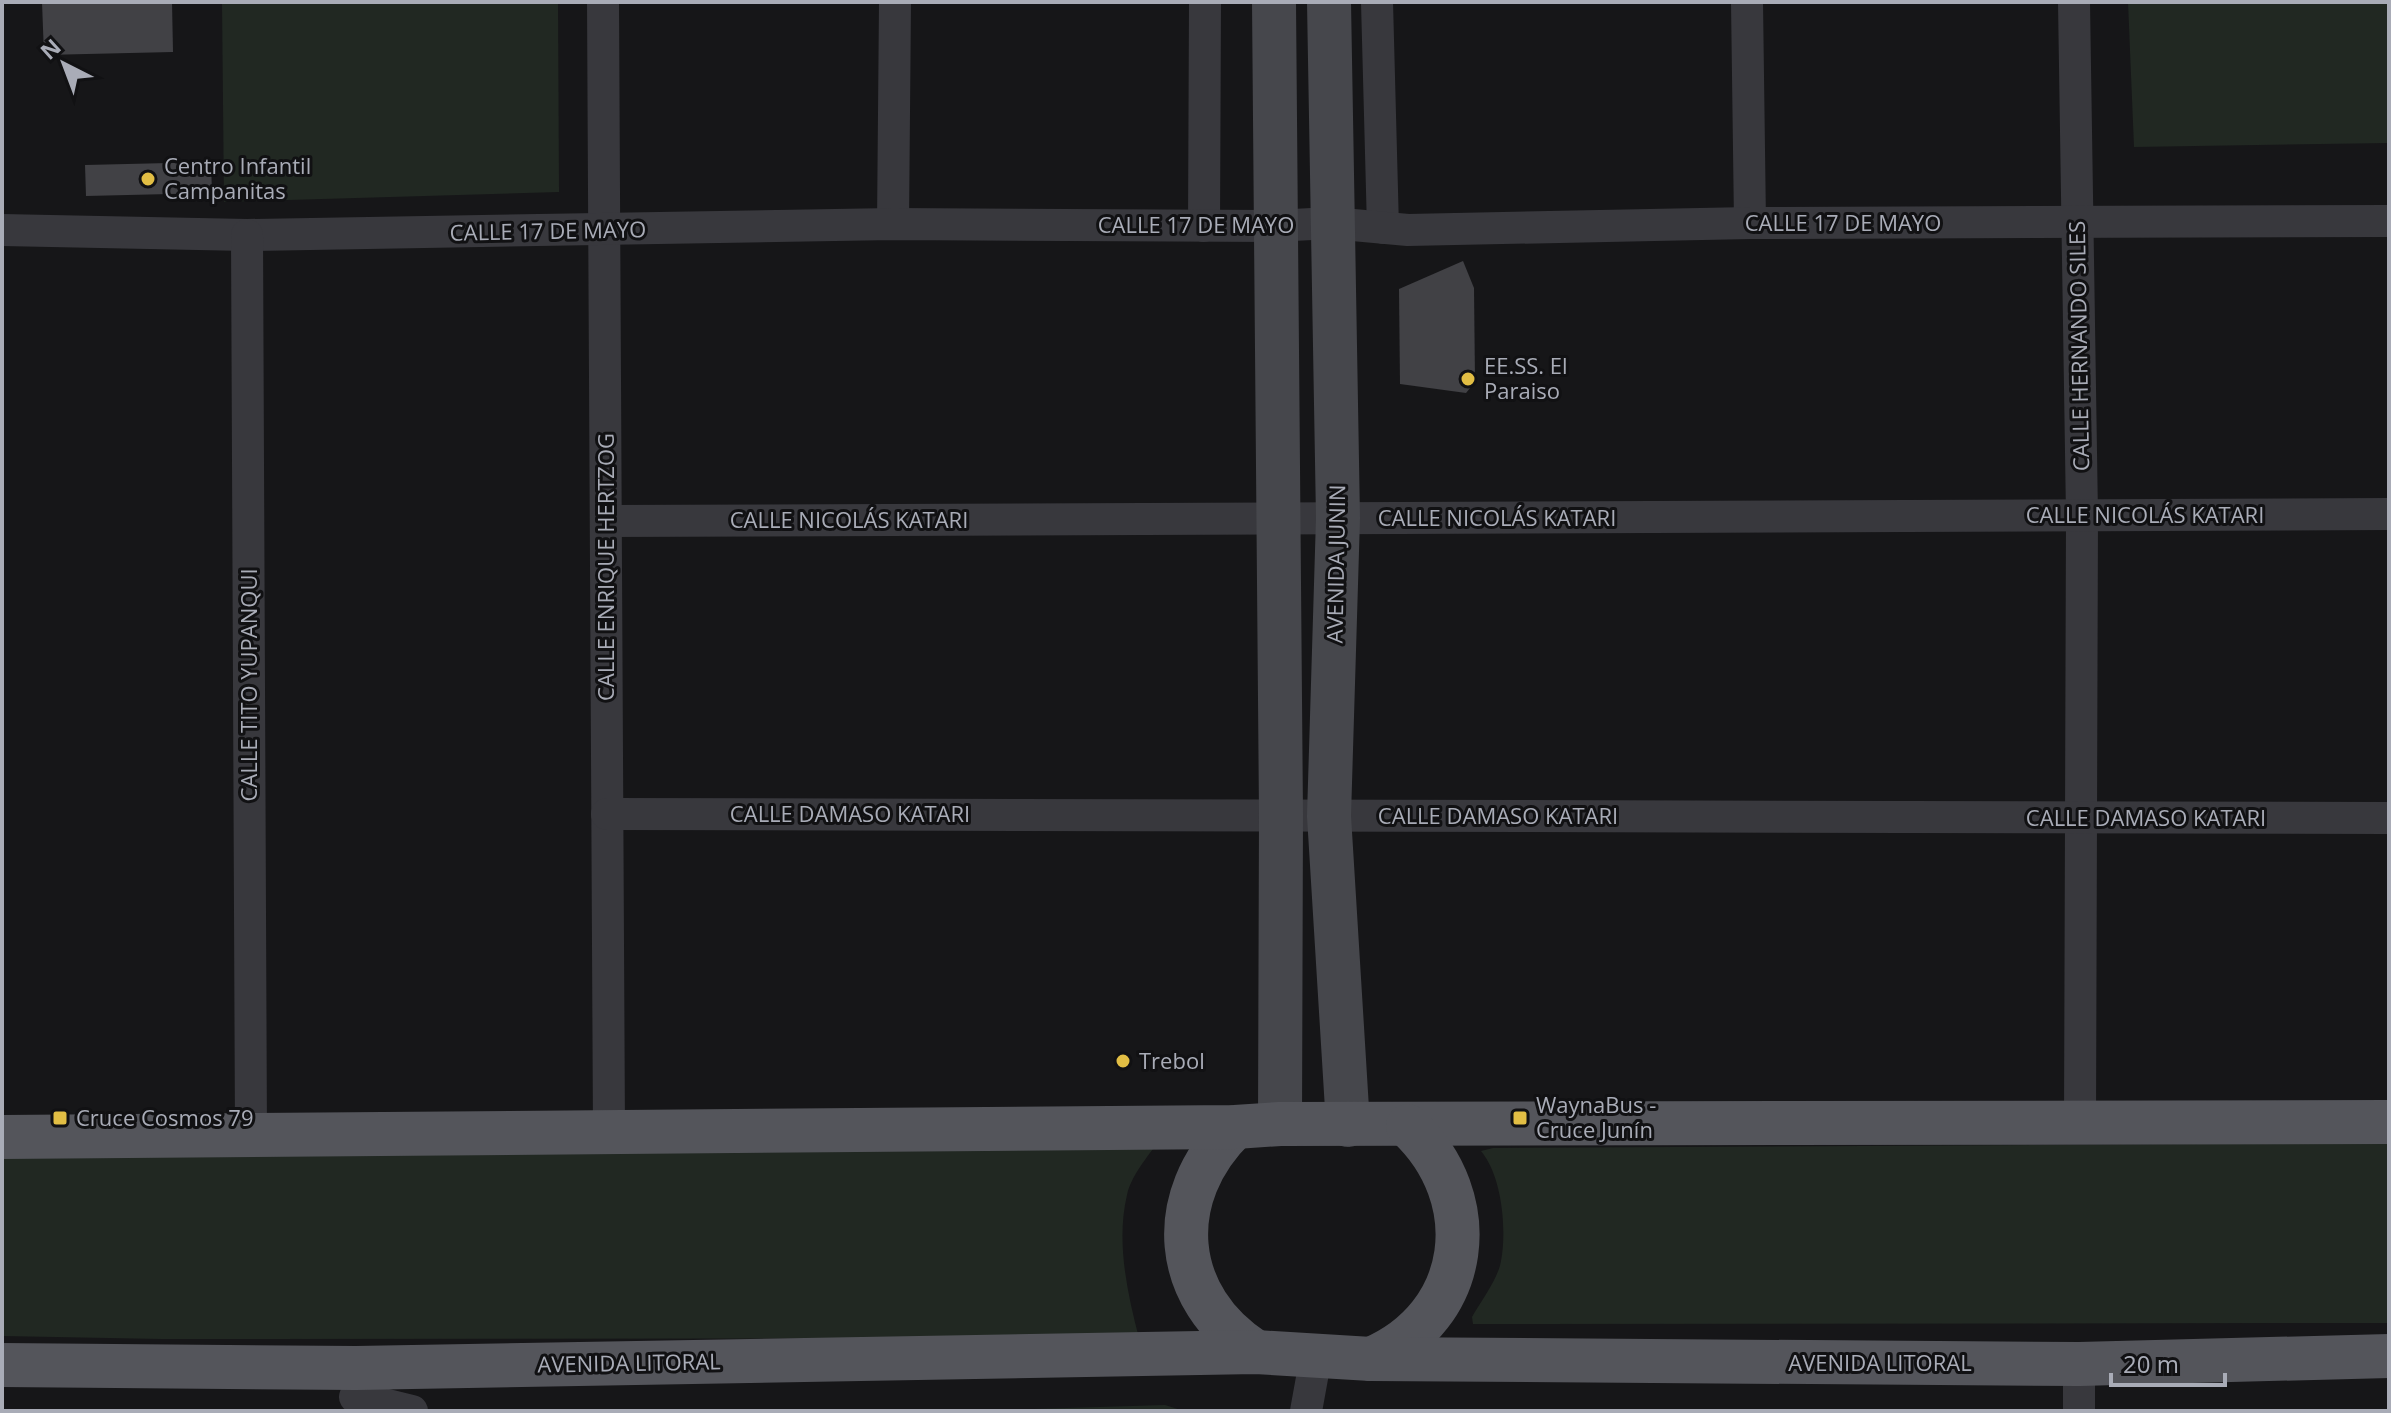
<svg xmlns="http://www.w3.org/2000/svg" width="2391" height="1413" font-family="'Open Sans',sans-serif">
	<rect width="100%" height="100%" fill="#161618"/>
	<g fill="#212822">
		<polygon points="222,2 558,2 559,192 224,202"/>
		<polygon points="2128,2 2389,2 2389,143 2134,147"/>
		<path d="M1159,1141C1148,1156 1131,1176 1127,1195C1116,1241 1127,1292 1139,1338L161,1339L2,1336V1149Z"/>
		<path d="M2389,1143V1323L1473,1324L1472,1317C1481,1301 1498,1279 1501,1261C1507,1229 1502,1176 1481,1151L1493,1148Z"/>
		<polygon points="1165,1405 1184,1411 967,1411"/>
	</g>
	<g fill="#414145">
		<polygon points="42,2 172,2 173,52 44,55"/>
		<polygon points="211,162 212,193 86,196 85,165"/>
		<polygon points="1463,261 1474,288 1475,382 1466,393 1400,384 1399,289"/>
	</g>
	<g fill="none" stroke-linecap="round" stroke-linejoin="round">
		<g stroke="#38383d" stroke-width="32">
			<polyline points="603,2 609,1132"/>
			<polyline points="1377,2 1383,228"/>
			<polyline points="1747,2 1750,223"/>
			<polyline points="2074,2 2082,516 2080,1123"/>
			<polyline points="893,224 895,2"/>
			<polyline points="1204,226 1205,2"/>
			<polyline points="2,230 247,235 893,224 1274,226 1331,223 1408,230 1750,223 2389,221"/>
			<polyline points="247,235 251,1135"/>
			<polyline points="606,521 2389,514"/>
			<polyline points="607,814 2389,818"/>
			<polyline points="2079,1364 2079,1411"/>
			<polyline points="355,1397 412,1411"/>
			<polyline points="1306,1411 1316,1356"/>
		</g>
		<g stroke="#46474c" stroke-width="44">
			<polyline points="1274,2 1281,815 1280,1124"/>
			<polyline points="1329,2 1338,518 1329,816 1348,1125"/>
		</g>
		<g stroke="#54555b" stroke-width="44">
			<path d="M1235,1127C1163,1197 1171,1298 1256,1352"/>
			<polyline points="2,1137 1235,1127 1280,1124 2389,1122"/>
			<path d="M1371,1359C1472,1316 1485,1198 1408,1126"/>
			<polyline points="2,1365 356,1368 1256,1352 1371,1359 2079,1364 2389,1356"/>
		</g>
	</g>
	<g fill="#e2be44" stroke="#111113" stroke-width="3">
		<circle cx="148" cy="179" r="8"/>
		<circle cx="1468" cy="379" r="8"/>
		<circle cx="1123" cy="1061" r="8"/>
		<rect x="52" y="1110" width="16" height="16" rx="4"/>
		<rect x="1512" y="1110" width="16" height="16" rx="4"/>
	</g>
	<g text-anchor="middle" stroke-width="6" stroke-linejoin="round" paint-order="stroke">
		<g font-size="22" fill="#a9acb7" stroke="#111113" text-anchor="start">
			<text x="164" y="174">Centro Infantil<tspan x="164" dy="25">Campanitas</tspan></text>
			<text x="1484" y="374">EE.SS. El<tspan x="1484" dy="25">Paraiso</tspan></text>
			<text x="1139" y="1069">Trebol</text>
			<text x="1536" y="1113">WaynaBus -<tspan x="1536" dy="25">Cruce Junín</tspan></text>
			<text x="76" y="1126">Cruce Cosmos 79</text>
		</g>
		<g font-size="22" fill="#a9acb7" stroke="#111113">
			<text x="1843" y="231">CALLE 17 DE MAYO</text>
			<text x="1196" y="233">CALLE 17 DE MAYO</text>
			<text transform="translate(548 231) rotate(-1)" y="8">CALLE 17 DE MAYO</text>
			<text transform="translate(2079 346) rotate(-91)" y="8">CALLE HERNANDO SILES</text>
			<text x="2145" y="523">CALLE NICOLÁS KATARI</text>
			<text x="1497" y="526">CALLE NICOLÁS KATARI</text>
			<text x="849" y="528">CALLE NICOLÁS KATARI</text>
			<text transform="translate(1336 564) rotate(-89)" y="8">AVENIDA JUNIN</text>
			<text transform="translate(606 567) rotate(-90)" y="8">CALLE ENRIQUE HERTZOG</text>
			<text transform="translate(249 685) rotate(-90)" y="8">CALLE TITO YUPANQUI</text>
			<text x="850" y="822">CALLE DAMASO KATARI</text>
			<text x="1498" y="824">CALLE DAMASO KATARI</text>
			<text x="2146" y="826">CALLE DAMASO KATARI</text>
			<text transform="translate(629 1363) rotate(-1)" y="8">AVENIDA LITORAL</text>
			<text x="1880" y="1371">AVENIDA LITORAL</text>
		</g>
	</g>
	<rect width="2391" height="1413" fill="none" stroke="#a9acb7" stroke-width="8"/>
	<g transform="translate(64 64) rotate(318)" stroke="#111113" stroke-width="6" paint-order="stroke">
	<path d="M0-6L14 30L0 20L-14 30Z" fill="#a9acb7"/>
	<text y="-12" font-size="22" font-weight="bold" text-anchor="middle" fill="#a9acb7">N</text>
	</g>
	<path d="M2111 1373v12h114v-12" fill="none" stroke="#a9acb7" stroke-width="4"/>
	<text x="2123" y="1373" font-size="24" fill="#a9acb7" stroke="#111113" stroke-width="6" paint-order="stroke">20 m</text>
</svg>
